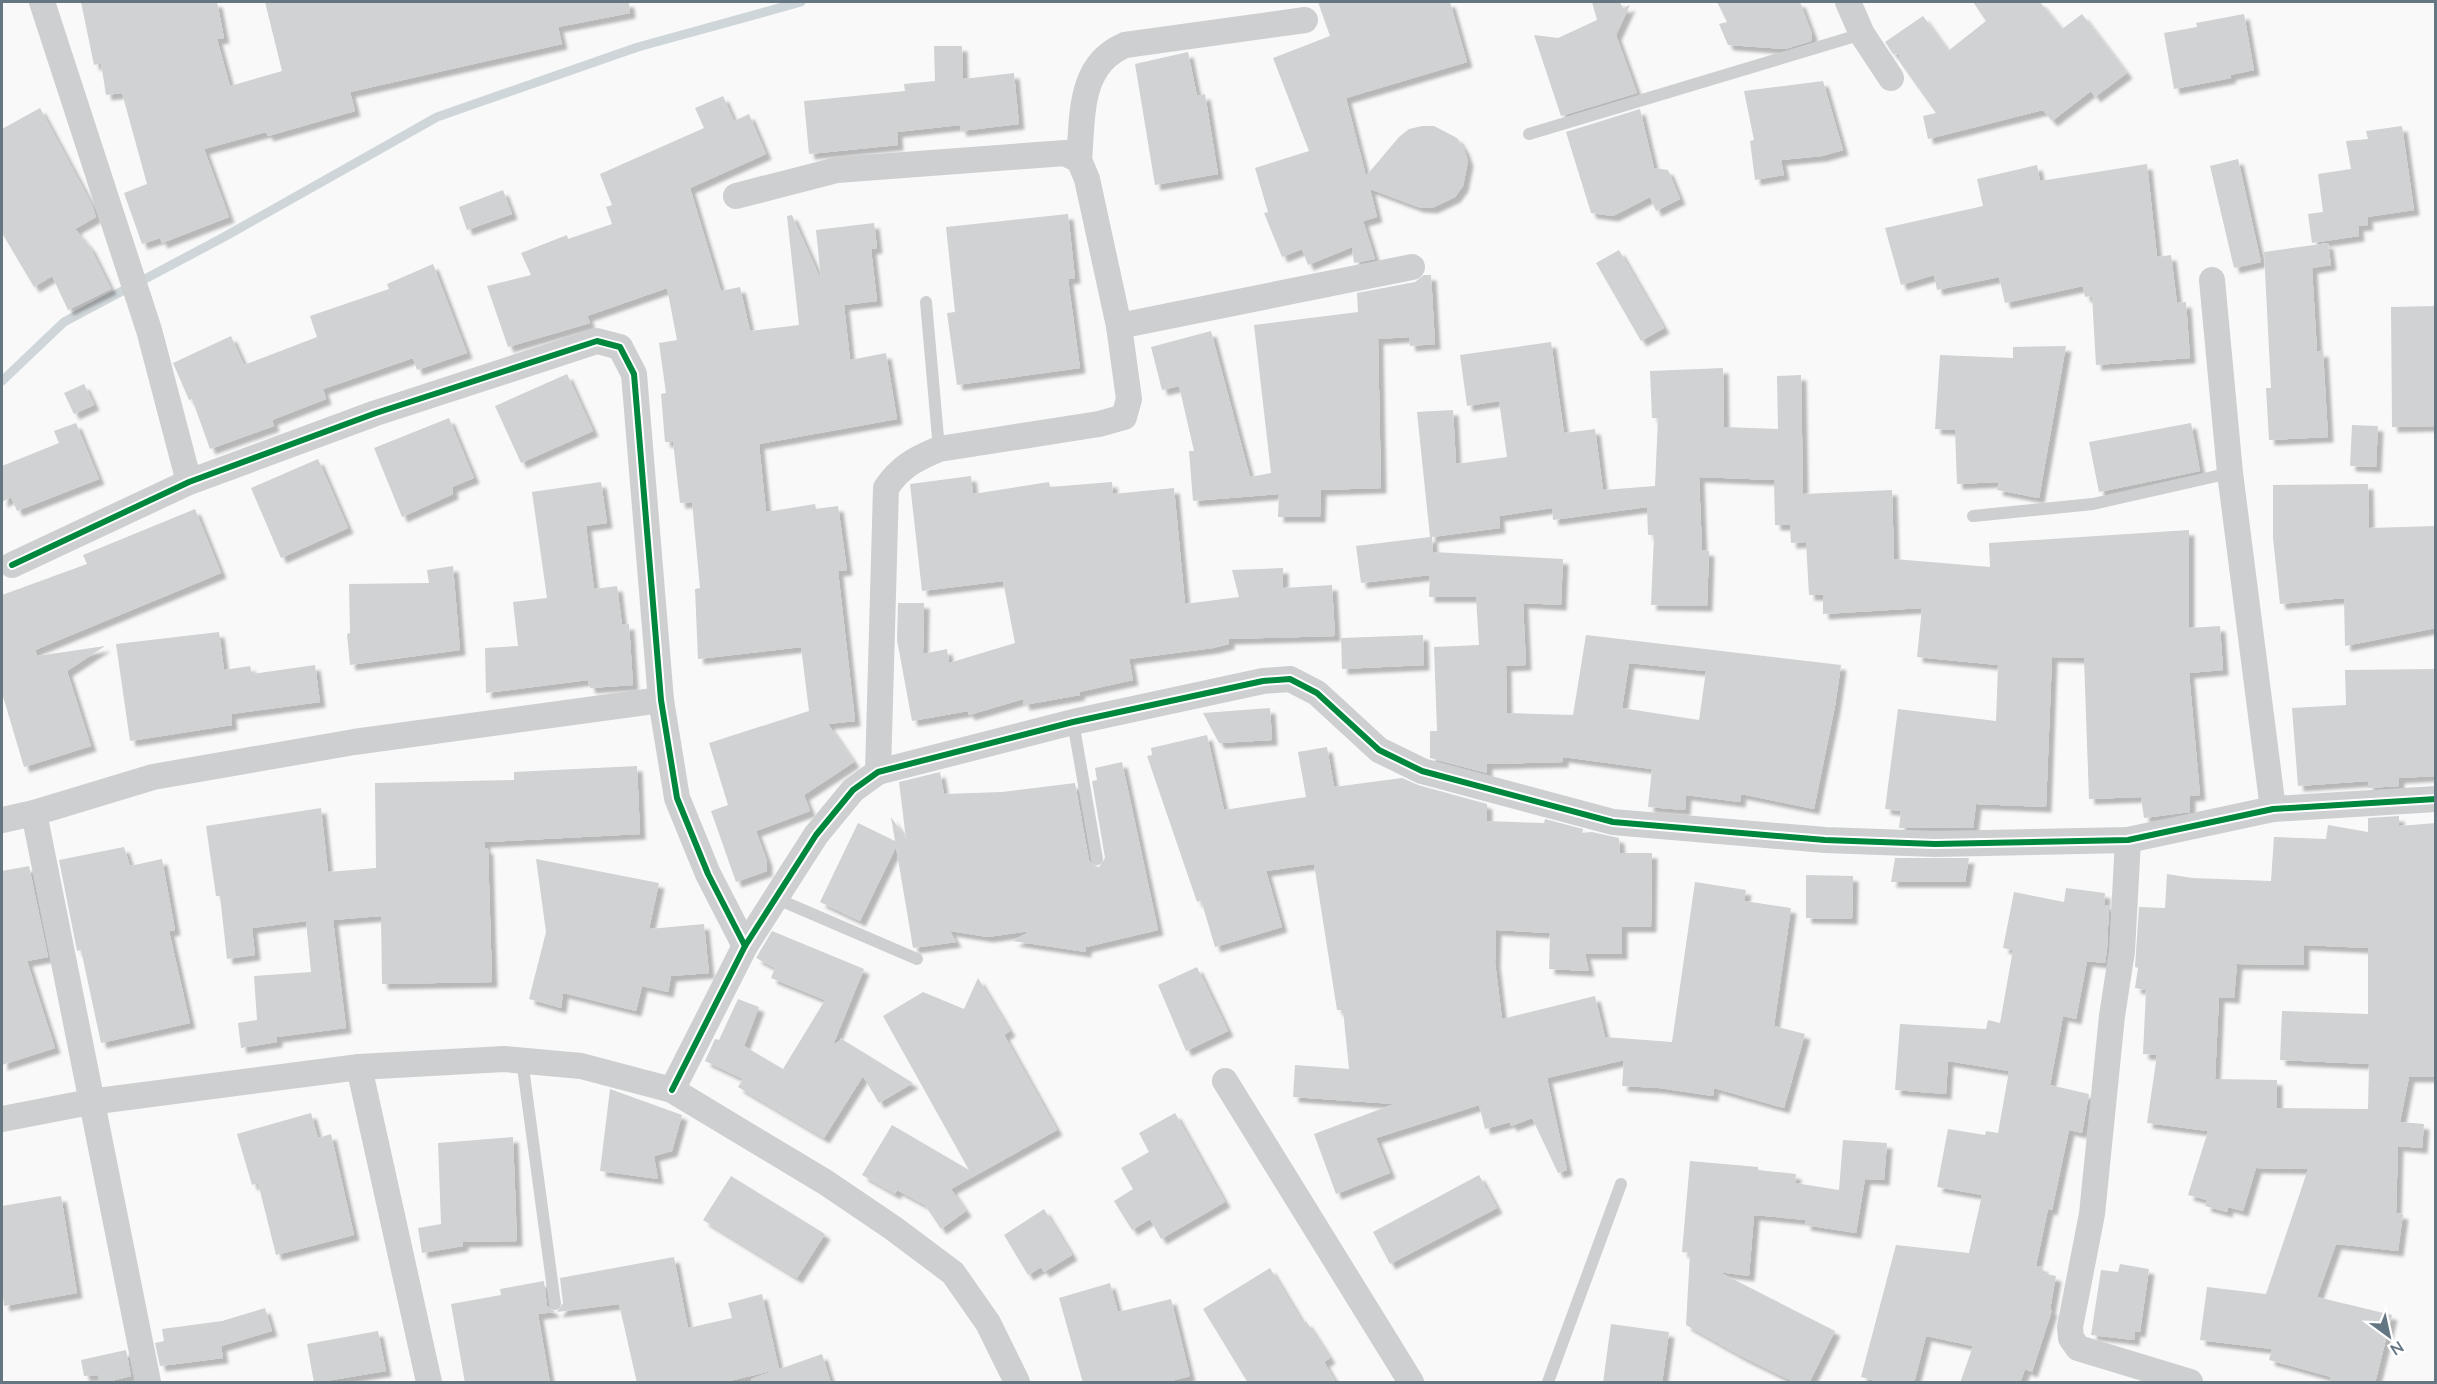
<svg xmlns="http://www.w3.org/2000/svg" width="2437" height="1384" font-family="Mulish,sans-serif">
	<defs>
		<filter id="shadow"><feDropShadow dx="5.5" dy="5.5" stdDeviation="1.5" flood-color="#0004"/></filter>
	</defs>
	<rect width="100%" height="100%" fill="#f9f9f9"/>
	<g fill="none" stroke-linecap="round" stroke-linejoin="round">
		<polyline stroke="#ced6d9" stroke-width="9" points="2,381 64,322 224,237 437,117 638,47 801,2"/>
	</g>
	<g fill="#d0d2d3" fill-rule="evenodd" filter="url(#shadow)">
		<polygon points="81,2 217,2 224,38 217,39 230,86 282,71 265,2 629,2 630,13 558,27 562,44 350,92 355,111 268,136 266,132 204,149 229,217 162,243 160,238 142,244 124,193 147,184 122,93 106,95 101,63 94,65"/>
		<polygon points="1318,2 1450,2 1467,62 1346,98 1366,176 1399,137 1409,129 1422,126 1434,126 1457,138 1464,149 1468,161 1463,186 1455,197 1432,208 1418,207 1370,189 1377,217 1363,221 1375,259 1354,263 1352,247 1308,265 1302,249 1282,257 1264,213 1268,212 1255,168 1309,151 1273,58 1330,36"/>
		<polygon points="1592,2 1620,2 1623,8 1630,5 1616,35 1637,93 1561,116 1534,35 1558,38 1597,20"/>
		<polygon points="1717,2 1800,2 1812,34 1811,41 1785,49 1728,45 1719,24 1727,22"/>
		<polygon points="1973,2 2040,2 2062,29 2082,14 2127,73 2095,97 2091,91 2052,121 2043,110 1928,139 1923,116 1936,113 1899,61 1899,55 1893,54 1885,42 1923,16 1948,51 1986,21"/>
		<polygon points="2244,14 2254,70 2230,75 2231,78 2174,89 2164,33 2197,27 2196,23"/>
		<polygon points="934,46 962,46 963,79 1014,73 1019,124 961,131 960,125 897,132 898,145 809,154 804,101 905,91 904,84 935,81"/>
		<polygon points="1188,52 1197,96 1205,94 1218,174 1155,185 1135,64"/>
		<polygon points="1823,81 1843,150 1822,156 1781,160 1784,175 1755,180 1750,141 1754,140 1744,91"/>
		<polygon points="723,96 734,121 749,114 766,154 690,188 721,291 740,287 750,331 799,325 787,216 792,215 821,280 816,230 874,223 877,248 871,249 877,301 844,305 850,360 886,353 897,419 759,444 766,512 815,504 816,509 838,506 847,570 838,571 855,721 828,724 854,762 804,795 810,811 756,831 767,861 767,871 736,882 711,811 728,805 709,743 809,711 801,647 698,659 695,589 700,588 692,502 680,503 673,442 665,442 661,394 666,393 659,343 677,340 667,288 587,316 590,323 508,347 487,286 531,275 521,253 567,235 568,239 612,224 606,207 612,205 600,174 704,128 695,108"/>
		<polygon points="40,108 92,205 96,217 75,229 90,247 111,289 68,310 52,276 34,287 2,233 2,129"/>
		<polygon points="1640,109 1654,168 1668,170 1680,199 1656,211 1650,197 1613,216 1591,213 1566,132"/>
		<polygon points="2402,126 2414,210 2367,217 2368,225 2358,226 2359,236 2312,243 2308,214 2323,212 2318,174 2351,169 2346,141 2368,139 2366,131"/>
		<polygon points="2238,159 2261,262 2234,268 2210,166"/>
		<polygon points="2147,164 2157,257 2171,255 2177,303 2186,302 2190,358 2096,365 2092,296 2085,297 2083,286 2005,303 1999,277 1937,290 1934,275 1901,285 1885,228 1983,206 1977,179 2037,165 2040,181"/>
		<polygon points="503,190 512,214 467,230 459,207"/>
		<polygon points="1068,214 1075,278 1068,279 1080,368 957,385 947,313 955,312 946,227"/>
		<polygon points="2328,243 2331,265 2312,268 2317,352 2323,351 2328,437 2269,440 2266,388 2271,388 2264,252"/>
		<polygon points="1619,250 1664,328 1641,341 1596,263"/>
		<polygon points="433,264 467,353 417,370 413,358 323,389 326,399 272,420 274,426 210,449 192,399 189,400 173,363 231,336 244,365 317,337 310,316 389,289 387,284"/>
		<polygon points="1424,275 1431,275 1435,344 1410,346 1409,337 1378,339 1381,488 1321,490 1320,517 1278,517 1279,494 1193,501 1189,451 1194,451 1179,386 1162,390 1151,347 1211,331 1250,477 1271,473 1254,325 1358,312 1357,293 1415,282"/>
		<polygon points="2436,306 2436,426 2392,427 2391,307"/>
		<path d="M1551,342L1564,433L1595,429L1603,490L1655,486L1658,418H1652L1650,371L1723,368L1724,427L1778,429L1777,376L1801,375L1803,494L1892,490L1894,559L1990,567L1989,543L2189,530V628L2220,626L2223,670L2189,673L2200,795L2190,796V812L2144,818L2141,797L2089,799L2084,658L2052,657L2046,807L1976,804L1973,828H1899L1901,811L1885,809L1898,709L1996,721L1998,665L1917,657L1922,608L1823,614V595H1809L1806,542L1791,543L1790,525H1775L1774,480L1699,477L1702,550L1709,551L1707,606L1651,605L1654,535H1648L1647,507L1553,520L1552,508L1499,516L1500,528L1432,537L1433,552L1563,559L1561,605L1523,603L1526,665L1506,666L1507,713L1573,715L1586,635L1841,665L1835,706L1814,809L1741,794L1740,802L1686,795L1685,810L1648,807L1652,769L1563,757V762L1487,764V773L1430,758V731H1437L1434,647L1479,645L1476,597H1429L1430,575L1361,583L1356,546L1430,537L1417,412L1453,410L1456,464L1507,457L1499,401L1467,406L1460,355ZM1629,663L1706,671L1699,720L1622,708Z"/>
		<polygon points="2066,346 2039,498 1997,490 1999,482 1957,484 1955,430 1935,429 1940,355 2013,358 2013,347"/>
		<polygon points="567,374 593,431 521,463 495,406"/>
		<polygon points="84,384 94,405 74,414 64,393"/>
		<polygon points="449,418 474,478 452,487 453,494 402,517 374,448"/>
		<polygon points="76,423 99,479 17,511 11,497 2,502 2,466 59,443 54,431"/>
		<polygon points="2191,423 2200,471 2099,492 2089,442"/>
		<polygon points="2352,425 2378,426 2376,467 2350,466"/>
		<polygon points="318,459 348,528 281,558 251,488"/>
		<polygon points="971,476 973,494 1049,482 1050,487 1112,482 1113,494 1174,488 1185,604 1239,597 1232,570 1283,568 1283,588 1332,585 1335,636 1229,639 1229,644 1213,648 1129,659 1133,680 1079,692 1080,695 1024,705 1023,699 969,715 968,711 912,721 897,640 898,603 924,603 923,654 947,649 949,663 1015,643 1003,581 922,591 910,484"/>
		<polygon points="601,482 607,523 586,526 594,589 617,586 622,625 629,624 633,685 590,688 588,680 486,693 485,648 518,646 513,602 547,598 532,492"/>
		<polygon points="2368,484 2369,528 2436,526 2436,628 2345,646 2344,598 2280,604 2273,538 2273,485"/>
		<polygon points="195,509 221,573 35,650 37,656 105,646 67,671 91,746 24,767 2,693 2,595 87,564 83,555"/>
		<polygon points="453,566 460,650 350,665 347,634 350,633 349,584 429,583 427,570"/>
		<polygon points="219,632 224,670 250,666 252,674 315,665 320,702 231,714 232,725 130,741 116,644"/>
		<polygon points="1423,635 1424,665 1342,669 1341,638"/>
		<polygon points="2436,669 2436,776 2399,778 2399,786 2368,788 2368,781 2298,786 2292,708 2346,705 2345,670"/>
		<polygon points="1270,708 1272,740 1219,743 1203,713"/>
		<polygon points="1207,735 1224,810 1306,797 1298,752 1327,747 1334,787 1402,778 1418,785 1487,804 1487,821 1544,823 1545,819 1583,829 1582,833 1592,832 1619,838 1620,853 1652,853 1651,927 1622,927 1622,954 1585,954 1589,971 1549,969 1550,933 1496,930 1495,962 1502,1019 1595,996 1605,1037 1672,1042 1695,882 1746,890 1744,901 1791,908 1774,1026 1805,1034 1784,1108 1714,1088 1713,1096 1659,1088 1622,1086 1624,1060 1547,1078 1567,1170 1558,1173 1532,1118 1511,1126 1510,1122 1485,1129 1479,1105 1376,1138 1390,1173 1336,1194 1314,1134 1394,1104 1293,1097 1295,1065 1349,1069 1343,1010 1337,1010 1314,864 1266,871 1282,927 1215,947 1201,900 1197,902 1147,756 1152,755 1151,748"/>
		<polygon points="1122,762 1158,930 1086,947 1086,952 1013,941 1030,931 988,937 950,931 956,942 913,948 896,847 860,921 820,902 858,823 895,841 891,817 906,839 899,782 940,772 944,794 1002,792 1075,783 1089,860 1094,866 1099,867 1105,858 1092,781 1097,780 1095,768"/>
		<polygon points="637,766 640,834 485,842 485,848 488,849 492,982 382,984 381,916 333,920 346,1028 277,1037 277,1042 241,1048 238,1023 257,1020 254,976 311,972 306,921 252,928 255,955 227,959 220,896 216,896 206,826 321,808 328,872 376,868 375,783 514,780 514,772"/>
		<path d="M2399,816V826L2436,823V1077H2409L2400,1122L2424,1124L2422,1148L2398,1146L2396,1213L2403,1214L2398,1251L2336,1244L2317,1297L2392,1315L2375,1383H2330L2331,1377L2269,1360L2272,1349L2200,1340L2207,1287L2266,1294L2308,1169L2256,1168L2243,1211L2228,1207L2227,1212L2205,1206L2207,1200L2188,1195L2208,1131L2147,1123L2157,1055L2143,1054L2146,990L2135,988L2138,968L2135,967L2139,907L2165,908L2167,874L2192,878L2271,881L2274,837L2326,839L2328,825L2368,832V818ZM2304,945L2368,948V1014L2282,1011L2280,1060L2369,1064L2368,1109L2277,1108V1080L2215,1079L2219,997L2234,998L2237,964L2304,965Z"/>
		<polygon points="124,847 130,866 162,859 175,930 169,931 190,1023 101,1043 81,950 77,951 59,860"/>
		<polygon points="1895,858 1969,858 1965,882 1891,882"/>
		<polygon points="536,859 659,883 649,929 704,924 709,973 671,976 668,992 642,986 636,1011 563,993 561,1008 529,999 546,932"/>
		<polygon points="29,866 48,957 27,961 55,1048 2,1065 2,871"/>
		<polygon points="1806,875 1853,876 1852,919 1806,918"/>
		<polygon points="2066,888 2105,893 2104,905 2109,905 2107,949 2105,963 2087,961 2076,1019 2063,1016 2050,1085 2089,1094 2082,1133 2069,1130 2052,1210 2048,1209 2036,1266 2043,1267 2041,1273 2056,1276 2050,1310 2052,1310 2032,1372 2025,1369 2020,1383 1960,1383 1973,1346 1926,1336 1914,1383 1883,1383 1861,1377 1896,1245 1969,1253 1982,1195 1937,1187 1948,1129 1985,1135 1986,1131 1998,1133 2009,1071 1948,1061 1946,1094 1895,1090 1900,1024 1986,1029 1988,1020 2000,1023 2013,950 2003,948 2014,892 2064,902"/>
		<polygon points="772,931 864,969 833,1045 841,1040 840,1038 913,1083 879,1103 863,1076 824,1138 738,1087 743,1079 705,1061 715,1039 719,1040 738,999 759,1007 744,1046 783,1069 825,1000 771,978 775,968 756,958"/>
		<polygon points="1197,967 1228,1031 1186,1051 1158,985"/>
		<polygon points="978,978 1010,1031 1004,1035 1057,1130 951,1189 966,1211 941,1229 925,1205 897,1190 895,1194 862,1175 892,1125 969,1170 883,1016 923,992 964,1009"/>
		<polygon points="610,1089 682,1115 672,1151 654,1156 658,1179 600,1171"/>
		<polygon points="311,1113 318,1138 331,1134 354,1235 276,1255 258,1183 252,1185 237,1134"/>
		<polygon points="1175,1113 1225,1202 1161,1239 1150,1219 1132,1230 1114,1201 1133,1189 1121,1168 1149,1152 1139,1133"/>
		<polygon points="513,1137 517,1241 463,1242 463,1246 422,1253 418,1228 441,1224 438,1143"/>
		<polygon points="1843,1140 1887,1143 1884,1180 1865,1179 1856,1233 1805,1225 1806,1220 1754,1215 1749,1276 1719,1272 1835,1331 1809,1383 1796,1383 1741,1356 1686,1325 1690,1253 1682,1252 1690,1161 1758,1167 1758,1170 1796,1174 1795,1183 1839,1190"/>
		<polygon points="1479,1175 1497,1208 1390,1264 1373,1232"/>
		<polygon points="731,1176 825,1234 797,1278 703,1220"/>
		<polygon points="61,1196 77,1293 4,1306 2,1287 2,1206"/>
		<polygon points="1044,1209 1072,1255 1044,1272 1041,1267 1028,1275 1004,1235"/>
		<polygon points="674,1257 688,1328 732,1318 728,1303 762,1294 779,1369 721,1383 637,1383 619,1304 557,1312 563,1303 560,1278"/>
		<polygon points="2120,1264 2149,1269 2140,1332 2135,1331 2134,1340 2091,1335 2101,1270 2118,1272"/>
		<polygon points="1270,1268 1303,1323 1306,1321 1330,1358 1324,1362 1336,1383 1248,1383 1203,1309"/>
		<polygon points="544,1281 547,1306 555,1312 538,1314 550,1383 465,1383 451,1304 501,1295 500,1289"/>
		<polygon points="1110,1283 1118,1312 1171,1299 1190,1376 1164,1383 1083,1383 1059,1298"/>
		<polygon points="265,1308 272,1331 221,1346 223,1358 160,1366 155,1343 164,1341 162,1329 222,1321"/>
		<polygon points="1611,1324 1669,1332 1662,1383 1603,1383"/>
		<polygon points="378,1331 386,1371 314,1383 307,1344"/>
		<polygon points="126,1350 131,1376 103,1383 100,1383 98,1375 84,1376 81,1360"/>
		<polygon points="822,1354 831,1383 751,1383 751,1379"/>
	</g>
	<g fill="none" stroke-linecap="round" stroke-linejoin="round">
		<g stroke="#cecfd0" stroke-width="12">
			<polyline points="1529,134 1862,34"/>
			<polyline points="926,302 939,449"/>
			<polyline points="1973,516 2093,504 2230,473"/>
			<polyline points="1073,722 1097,859"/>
			<polyline points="775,898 917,959"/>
			<polyline points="522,1060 555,1304"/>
			<polyline points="1548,1382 1621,1184"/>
		</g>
		<g stroke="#cecfd0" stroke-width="26">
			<polyline points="42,2 149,330 189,482"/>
			<polyline points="1848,2 1862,34 1891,78"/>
			<path d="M1079,160C1083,116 1078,65 1125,45L1305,20"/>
			<path d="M736,196L837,170L1065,153L1079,160L1087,179L1119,326L1129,399L1124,417L1099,424L939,449C915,459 900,467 886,488L878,772"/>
			<polyline points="2212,280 2230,473 2273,809"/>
			<polyline points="1119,326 1412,267"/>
			<polyline points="12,565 189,482 376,413 597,341 620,347 634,374 661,700 677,798 708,874 745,946"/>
			<polyline points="34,813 148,1382"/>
			<polyline points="2,820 34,813 153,777 354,742 661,700"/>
			<polyline points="2128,840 2122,951 2112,1016 2092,1214 2070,1327 2071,1338 2078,1348 2190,1382"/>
			<polyline points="359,1067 429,1382"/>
			<polyline points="1225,1081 1411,1382"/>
			<polyline points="672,1090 745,946 816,835 853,790 878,772 1073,722 1263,681 1290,679 1317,693 1379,750 1422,771 1613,822 1825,840 1935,844 2128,840 2273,809 2436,799"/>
			<polyline points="2,1119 90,1102 359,1067 504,1059 581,1066 672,1090 825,1182 893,1228 953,1273 988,1323 1017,1382"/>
		</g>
		<defs>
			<g id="cycleway">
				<polyline points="12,565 189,482 376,413 597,341 620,347 634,374 661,700 677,798 708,874 745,946"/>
				<polyline points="672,1090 745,946 816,835 853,790 878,772 1073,722 1263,681 1290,679 1317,693 1379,750 1422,771 1613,822 1825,840 1935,844 2128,840 2273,809 2436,799"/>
			</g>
		</defs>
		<use href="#cycleway" stroke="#fff" stroke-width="10"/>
		<use href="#cycleway" stroke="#00873e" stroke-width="6"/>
	</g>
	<rect width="2437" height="1384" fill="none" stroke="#657683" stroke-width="6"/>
	<g transform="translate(2389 1336) rotate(147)" stroke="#ffffff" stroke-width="4.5" paint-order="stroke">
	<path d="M0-4.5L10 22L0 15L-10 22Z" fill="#657683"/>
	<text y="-9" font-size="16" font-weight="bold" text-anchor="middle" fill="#657683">N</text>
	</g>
</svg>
